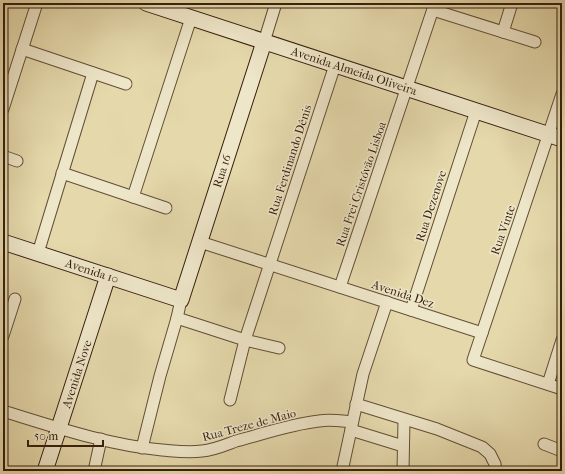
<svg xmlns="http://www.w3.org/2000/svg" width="565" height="474" font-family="'IM FELL French Canon',serif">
	<rect width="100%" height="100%" fill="#e5d9ac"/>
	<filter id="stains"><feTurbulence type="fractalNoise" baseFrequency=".005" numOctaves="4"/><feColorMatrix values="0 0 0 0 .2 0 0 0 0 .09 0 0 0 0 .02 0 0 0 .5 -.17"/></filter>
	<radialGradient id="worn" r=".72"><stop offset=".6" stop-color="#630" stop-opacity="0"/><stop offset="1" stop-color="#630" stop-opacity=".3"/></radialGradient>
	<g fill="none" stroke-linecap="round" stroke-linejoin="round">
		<defs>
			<g id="street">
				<polyline points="433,10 535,42"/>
				<polyline points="503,32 512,3"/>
				<polyline points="264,42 276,3"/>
				<polyline points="22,49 126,84"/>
				<polyline points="562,94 473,360 562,389"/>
				<polyline points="3,109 37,3"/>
				<polyline points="3,156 17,161"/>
				<polyline points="62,173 166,208"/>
				<polyline points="133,197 191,18"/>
				<polyline points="200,242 482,333"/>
				<polyline points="38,253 93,73"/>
				<polyline points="340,287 435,3"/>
				<polyline points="411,310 476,111"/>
				<polyline points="177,318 245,340 279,348"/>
				<polyline points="3,336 15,299"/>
				<polyline points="548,384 562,340"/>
				<polyline points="230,400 245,340 335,65"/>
				<polyline points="356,404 437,429 482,447 490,454 495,464 496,471"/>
				<path d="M3,411C55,427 108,445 162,450C175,451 188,453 202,451C214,450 225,445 236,441C263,434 291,424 319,421C330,419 341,421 352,422"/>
				<polyline points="351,430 403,446"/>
				<polyline points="544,444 562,451"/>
				<polyline points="142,448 160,376 177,318 181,300"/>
				<polyline points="94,471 101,439"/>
				<polyline points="342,471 363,374 387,302"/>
				<polyline points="403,471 404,420"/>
			</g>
			<g id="secondary">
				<polyline points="146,3 562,139"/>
				<polyline points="3,242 181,300 264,42"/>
				<polyline points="45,471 108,276"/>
			</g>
		</defs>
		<use href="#street" stroke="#624e36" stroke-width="13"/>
		<use href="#secondary" stroke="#361f0e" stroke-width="17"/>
		<use href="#street" stroke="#eee6c9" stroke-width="11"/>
		<use href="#secondary" stroke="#eee6c9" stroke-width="15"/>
	</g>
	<g text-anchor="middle" stroke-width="3" stroke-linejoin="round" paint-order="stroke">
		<g font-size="12" fill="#361f0e" stroke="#eee6c9">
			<text transform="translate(354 71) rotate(18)" y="4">Avenida Almeida Oliveira</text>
			<text transform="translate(290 160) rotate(-72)" y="4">Rua Ferdinando Dênis</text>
			<text transform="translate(222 171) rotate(-72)" y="4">Rua 16</text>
			<text transform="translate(361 184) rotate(-71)" y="4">Rua Frei Cristóvão Lisboa</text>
			<text transform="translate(431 206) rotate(-72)" y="4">Rua Dezenove</text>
			<text transform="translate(503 230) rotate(-71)" y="4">Rua Vinte</text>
			<text transform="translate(92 271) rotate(18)" y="4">Avenida 10</text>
			<text transform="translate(403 294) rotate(18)" y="4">Avenida Dez</text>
			<text transform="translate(77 374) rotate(-72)" y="4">Avenida Nove</text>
			<text transform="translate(249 425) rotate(-15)" y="4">Rua Treze de Maio</text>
		</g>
	</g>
	<rect width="565" height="474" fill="none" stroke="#e5d9ac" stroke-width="16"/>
	<rect x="4" y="4" width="557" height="466" fill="none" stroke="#361f0e" stroke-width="2"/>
	<rect x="8" y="8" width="549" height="458" fill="none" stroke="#361f0e"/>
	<path d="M28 440v6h75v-6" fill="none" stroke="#361f0e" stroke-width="2"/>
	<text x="34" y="440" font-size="12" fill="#361f0e" stroke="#eee6c9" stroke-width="3" paint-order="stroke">50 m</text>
	<rect width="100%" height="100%" filter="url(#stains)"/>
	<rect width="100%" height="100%" fill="url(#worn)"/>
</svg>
